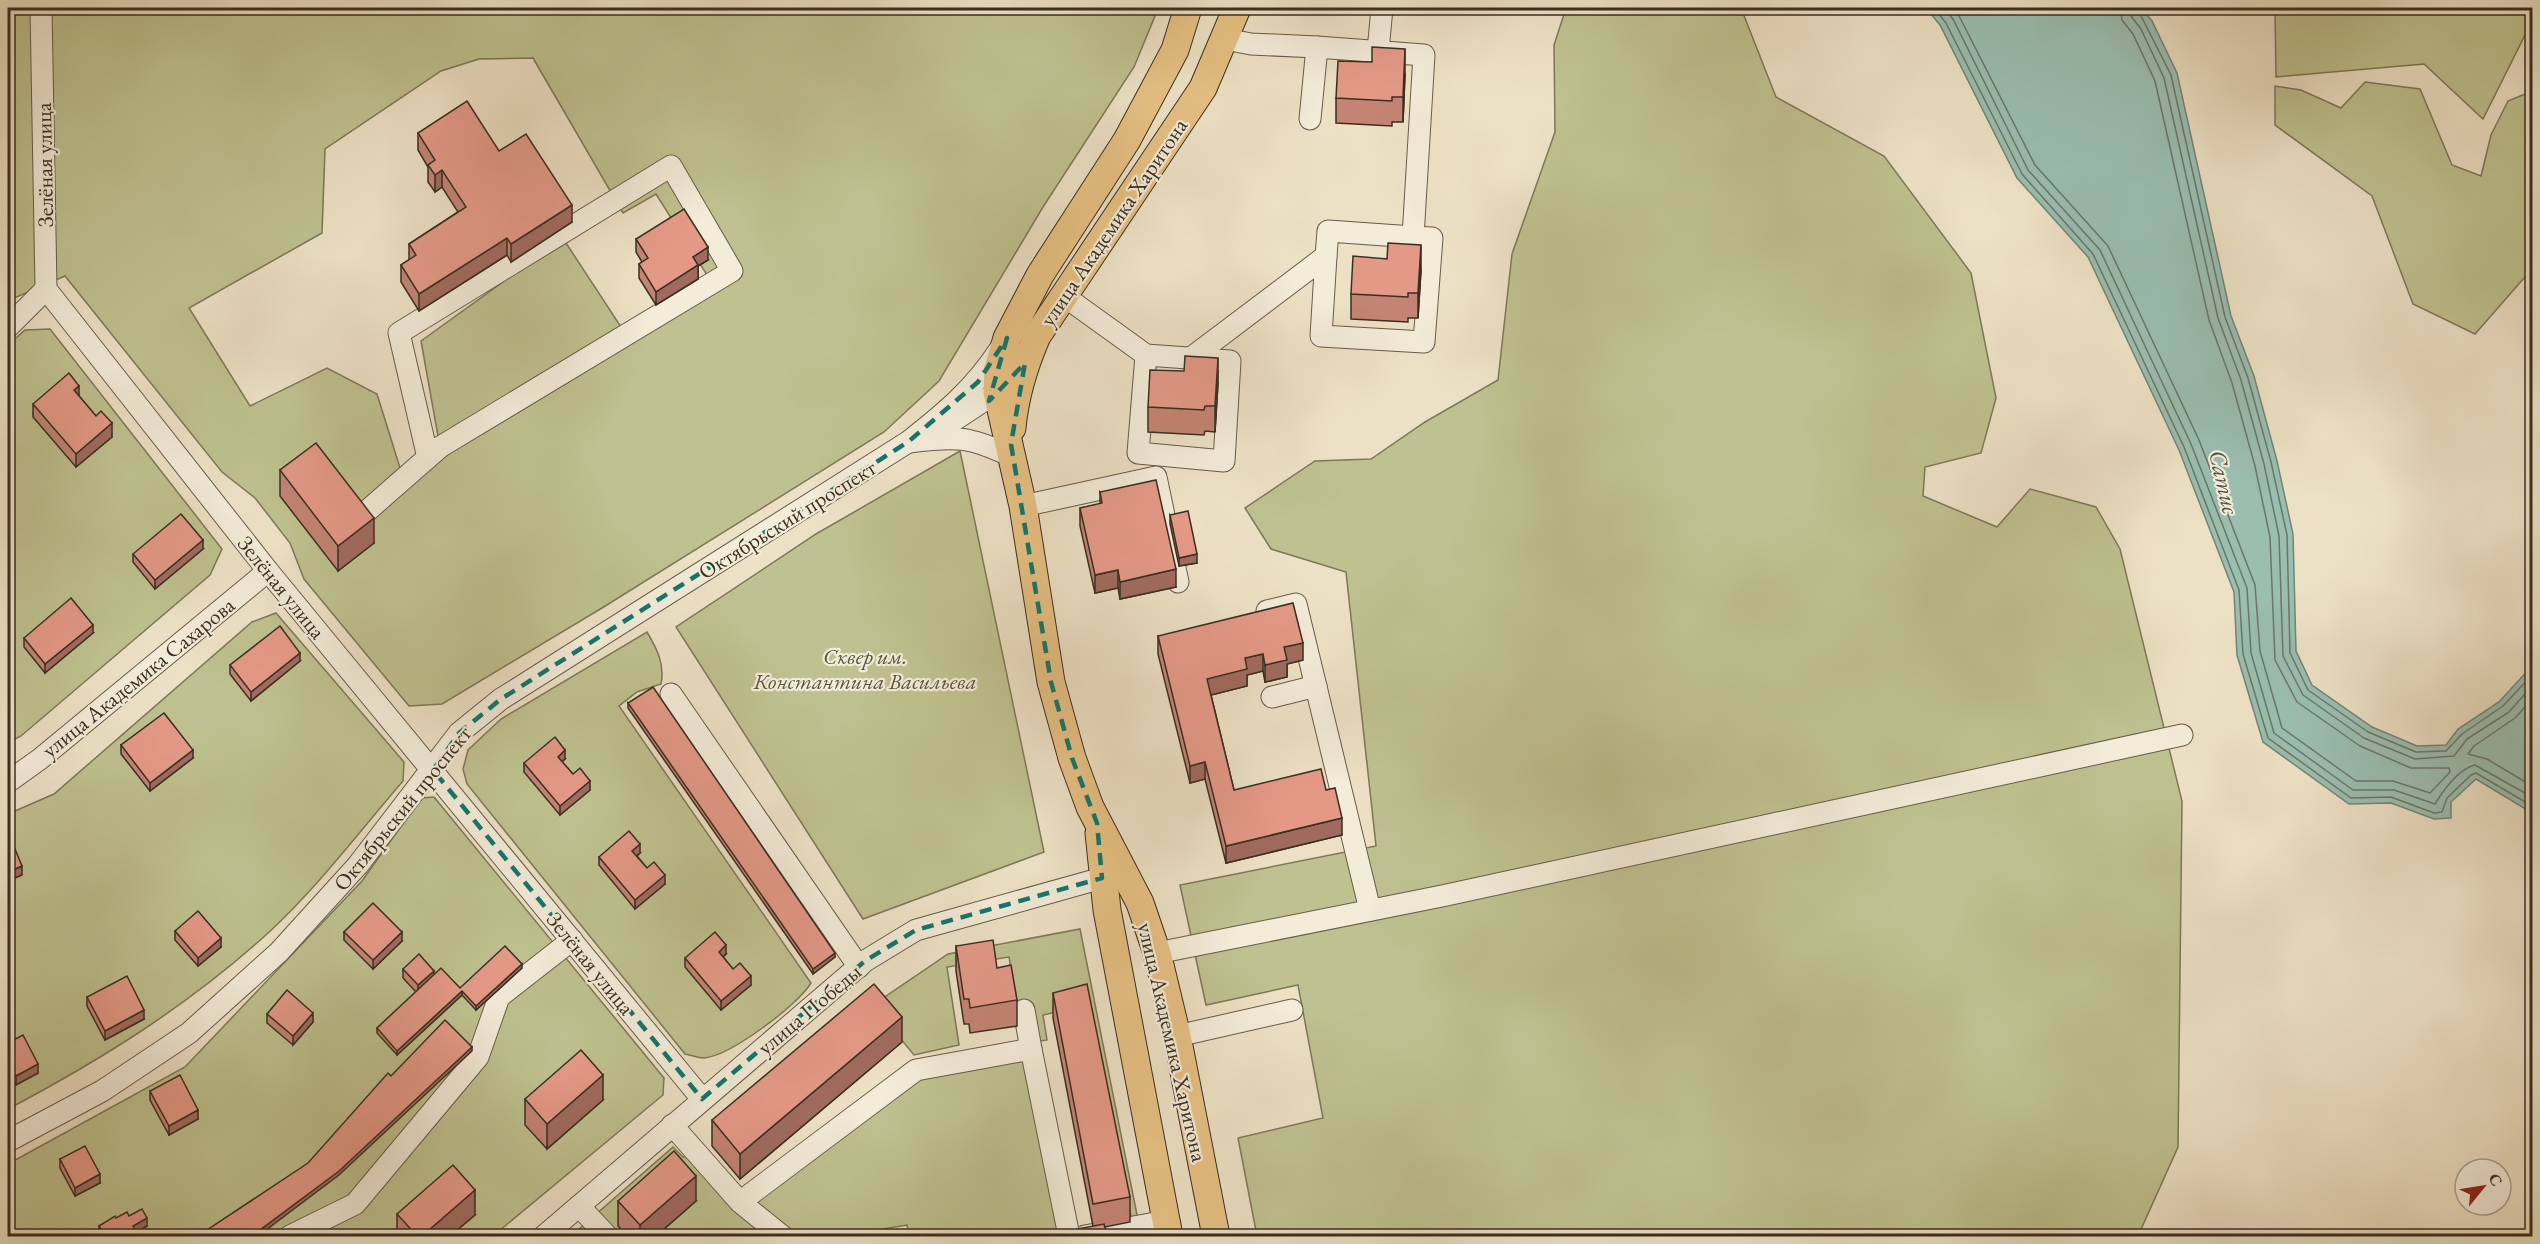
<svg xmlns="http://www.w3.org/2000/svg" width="2540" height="1244" font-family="'EB Garamond',serif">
	<rect width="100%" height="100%" fill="#ede1c5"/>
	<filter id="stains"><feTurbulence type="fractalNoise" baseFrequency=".00333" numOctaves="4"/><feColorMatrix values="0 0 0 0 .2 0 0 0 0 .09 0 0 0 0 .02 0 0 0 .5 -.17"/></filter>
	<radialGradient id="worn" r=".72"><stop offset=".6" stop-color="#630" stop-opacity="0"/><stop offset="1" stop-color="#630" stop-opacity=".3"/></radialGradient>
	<g fill="#bfc190" stroke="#7c7858" stroke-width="1.5" fill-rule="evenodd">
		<path d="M8,8H1157V11L1134,67L1043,207L939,381L884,432L602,608L442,704L409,706L304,579L290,543L255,498L222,472L65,276L14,298L8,305ZM533,58L623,213L656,194L707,275L621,327L566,243L525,266L421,341L440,447L405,484L377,394L327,368L250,406L189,308L322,233L325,149L441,71L479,59Z"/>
		<polygon points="1566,8 1741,8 1776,97 1884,156 1971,273 1996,398 1981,453 1925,467 1923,496 1997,527 2030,489 2096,507 2120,549 2182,801 2178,1147 2138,1236 1257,1236 1238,1138 1323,1118 1298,985 1206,1005 1180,885 1376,846 1346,572 1271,549 1245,508 1315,461 1371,459 1425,422 1498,380 1512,254 1555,132 1554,45"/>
		<polygon points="2275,8 2532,8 2532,21 2483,119 2424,64 2276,77"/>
		<polygon points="2365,82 2420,89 2452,165 2481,176 2491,135 2508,101 2532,91 2532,269 2475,334 2413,304 2372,196 2275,125 2275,86 2301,90 2341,108"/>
		<polygon points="50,329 222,549 210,575 21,736 8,743 8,345 25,330"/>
		<polygon points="960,451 1044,852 863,919 676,627 816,534"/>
		<path d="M276,613L404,762L403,781C359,832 317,888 267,934C189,1005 101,1060 8,1109V814L54,794L252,622Z"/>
		<path d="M647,632C657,649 665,664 661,684L637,692L619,706L811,983C798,1005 730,1056 704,1058C698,1058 691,1055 685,1054L467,784L463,769L468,750L501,719Z"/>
		<polygon points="434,797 664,1078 663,1095 493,1236 8,1236 8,1164 185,1067 362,881 421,798"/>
		<polygon points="1080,929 1138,1220 1132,1221 1088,1005 1043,1015 1047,1040 1022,1044 1009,957 947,967 959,1045 914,1055 873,1005 948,954"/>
		<polygon points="1027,1058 1063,1235 909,1236 907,1225 840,1236 789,1236 749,1204 918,1076"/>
		<polygon points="673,1147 683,1157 694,1157 772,1236 571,1236"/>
	</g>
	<polygon fill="#9abeb0" stroke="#738476" stroke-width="1.5" points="1926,8 2141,8 2152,21 2177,73 2231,316 2254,376 2277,461 2293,534 2296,651 2312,685 2372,727 2417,746 2446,745 2458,729 2499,702 2532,666 2532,813 2476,779 2451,802 2451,818 2434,819 2391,803 2349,804 2263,742 2237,655 2234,592 2179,450 2088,257 2017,178 1940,25"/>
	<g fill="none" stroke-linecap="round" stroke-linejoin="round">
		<g stroke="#6a7668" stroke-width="1.5">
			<polyline points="1934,8 1946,23 2022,174 2093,254 2184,447 2239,590 2243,654 2268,738 2351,798 2391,797 2434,813 2442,812 2447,798 2471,775 2476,773 2532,806"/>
			<path d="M1943,8L1953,19L2028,170L2100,250L2191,444L2247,588L2251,653L2274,733L2353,790H2394L2435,804C2443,791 2458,769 2475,765L2532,797"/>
			<polyline points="1955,8 2035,165 2108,246 2199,440 2255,585 2260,651 2282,728 2356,781 2393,781 2430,793 2450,772 2449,768 2411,768 2360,746 2297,702 2275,660 2270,537 2255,466 2232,383 2209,320 2155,81 2133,34 2122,20 2120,8"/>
			<polyline points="2129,8 2131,16 2141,29 2164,78 2218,318 2241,380 2264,464 2279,536 2283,656 2303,695 2364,738 2415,759 2454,756 2467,739 2509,712 2532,686"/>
			<polyline points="2137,8 2171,75 2225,317 2248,378 2271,462 2287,535 2290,653 2308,690 2368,732 2416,752 2446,751 2462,734 2503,706 2532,675"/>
			<polyline points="2532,699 2515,718 2474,746 2468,754 2487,759 2532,786"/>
		</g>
		<defs>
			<g id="minor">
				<polyline points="41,8 46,289 268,571 702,1099"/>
				<polyline points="1225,39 1251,44 1317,47"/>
				<polyline points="1378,51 1382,8"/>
				<polyline points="1326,256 1321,336 1424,342 1432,238 1413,237"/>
				<polyline points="1064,296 1146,355 1230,361 1224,461 1138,453 1146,355"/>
				<polyline points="8,327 46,289"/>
				<polyline points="1191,358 1326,256 1328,231 1413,237 1424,55 1317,47 1310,119"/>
				<polyline points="947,425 997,392 1007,382"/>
				<path d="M909,442C957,436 969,436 1013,457"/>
				<polyline points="1023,506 1156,477 1178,582"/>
				<polyline points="367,511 440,447 732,271 671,166 399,333 428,458"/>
				<polyline points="1267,611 1296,604 1370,910"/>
				<polyline points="671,694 859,967"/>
				<polyline points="1272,697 1316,686"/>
				<polyline points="8,782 40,759 268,571"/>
				<polyline points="1157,953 1442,896 2182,735"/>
				<polyline points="1024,1010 1031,1049"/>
				<polyline points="1177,1036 1292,1010"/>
				<polyline points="672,1125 740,1202 916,1070 1031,1049 1069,1236"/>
				<path d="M8,1141L102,1091L189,1033L279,952L358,865L459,733L501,699L908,442C944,414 975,388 1000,349"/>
				<polyline points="740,1202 782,1236"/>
				<polyline points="579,1206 607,1236"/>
				<polyline points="290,1236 355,1204 478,1057 499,997 572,940"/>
				<polyline points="544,1236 865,961 916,930 1102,878"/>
				<polyline points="1085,1236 1166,1221"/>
			</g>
			<g id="major">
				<polyline points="1188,8 1175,50 1127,140 1040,275 1007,338 998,369 997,392 1023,506 1051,682 1072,758 1090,807 1140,903 1157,953 1177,1036 1216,1236"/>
				<path d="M1012,428C1015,395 1024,366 1037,336L1203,88L1237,8"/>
				<polyline points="1099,833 1107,910 1169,1236"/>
			</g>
		</defs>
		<use href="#minor" stroke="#665b49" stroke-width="23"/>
		<use href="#major" stroke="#392e20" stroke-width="29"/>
		<use href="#minor" stroke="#f3ecd9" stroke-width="21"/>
		<use href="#major" stroke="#e6c082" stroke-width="27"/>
	</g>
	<g fill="#c48474" stroke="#392e20" stroke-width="1.5">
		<polygon points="1405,74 1403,122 1392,122 1392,126 1336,123 1336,98"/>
		<polygon points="418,133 499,151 572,222 511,262 507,255 419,311 401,282 401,265 409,260 409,244 458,212 442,187 435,192 428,182 428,167 418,150"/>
		<polygon points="636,239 708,260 698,266 698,279 656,305 639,278 639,264 642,262 636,252"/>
		<polygon points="1421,270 1418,318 1408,318 1408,322 1351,319 1351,294"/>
		<polygon points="1218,383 1215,432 1205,431 1204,435 1148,432 1148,407"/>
		<polygon points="79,396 96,416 112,437 76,467 33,417 33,404"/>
		<polygon points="280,470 374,543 338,571 280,496"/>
		<polygon points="1100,492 1176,587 1120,599 1118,588 1095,593 1080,526 1080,508 1100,504"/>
		<polygon points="1170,515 1197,563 1179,566 1170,524"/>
		<polygon points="203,549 155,589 133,562 133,554"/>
		<polygon points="93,633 45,673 24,647 24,638"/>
		<polygon points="1158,636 1303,660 1287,664 1287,677 1265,682 1263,671 1247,675 1247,686 1211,695 1234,790 1326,790 1342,835 1226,863 1205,779 1190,783 1158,654"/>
		<polygon points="300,661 251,701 230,674 230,665"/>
		<polygon points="628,703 835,957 813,974 628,708"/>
		<polygon points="121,745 193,758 150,791 121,754"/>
		<polygon points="565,759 562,762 573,774 590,790 560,815 524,772 524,763"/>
		<polygon points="640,853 637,856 647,868 665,884 635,909 599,865 599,857"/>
		<polygon points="175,931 221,947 198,966 175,940"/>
		<polygon points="344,932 402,941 373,969 344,940"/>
		<polygon points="956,946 997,968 1017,1000 1017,1026 970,1033 969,1024 964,1024 956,971"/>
		<polygon points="726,954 723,957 733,969 751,985 721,1010 685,967 685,958"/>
		<polygon points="522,968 476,1010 462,995 397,1055 377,1033 377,1028 416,992 403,978 403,969 434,975 460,988"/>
		<polygon points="1053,993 1130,1197 1130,1222 1105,1227 1093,1226 1053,1018"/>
		<polygon points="87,997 144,1019 105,1040 87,1006"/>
		<polygon points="267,1014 313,1022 293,1045 267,1023"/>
		<polygon points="902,1042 740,1179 712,1146 712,1120"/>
		<polygon points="8,1043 38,1073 16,1085 8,1070"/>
		<polygon points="150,1091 198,1119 169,1135 150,1100"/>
		<polygon points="525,1099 603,1100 547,1149 525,1125"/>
		<polygon points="60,1159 100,1183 75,1196 60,1168"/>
		<polygon points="618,1201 696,1201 656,1236 628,1236 618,1226"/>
		<polygon points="397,1214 475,1215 450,1236 397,1236"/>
		<polygon points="129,1216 147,1226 135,1233 135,1236 100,1236 99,1235 99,1226 116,1218"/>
	</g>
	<g fill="#a06b5e" stroke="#392e20" stroke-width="1.5">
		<polygon points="1405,49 1405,74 1403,122 1403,97"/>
		<polygon points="442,170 442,187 435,192 435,175"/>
		<polygon points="572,205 572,222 511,262 511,244"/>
		<polygon points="507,238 507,255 419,311 419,294"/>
		<polygon points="1421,245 1421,270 1418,318 1418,293"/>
		<polygon points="708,247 708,260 698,266 698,279 656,305 656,292 693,257"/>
		<polygon points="1218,358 1218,383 1215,432 1215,406"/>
		<polygon points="79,386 79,399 74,390"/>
		<polygon points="112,423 112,437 76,467 76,454"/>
		<polygon points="374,518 374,543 338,571 338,546"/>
		<polygon points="203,540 203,549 155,589 155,580"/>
		<polygon points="1197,554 1197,563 1179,566 1179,558"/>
		<polygon points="1176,569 1176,587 1120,599 1120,582"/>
		<polygon points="1118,570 1118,588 1095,593 1095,575"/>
		<polygon points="93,625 93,633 45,673 45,664"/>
		<polygon points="1303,643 1303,660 1287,664 1287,677 1265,682 1265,665 1284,647"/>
		<polygon points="300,653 300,661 251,701 251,692"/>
		<polygon points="1263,654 1263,671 1247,675 1247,686 1207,696 1207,679 1245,658"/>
		<polygon points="193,750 193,758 150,791 150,783"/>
		<polygon points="565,750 565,759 558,765 558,757"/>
		<polygon points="1205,762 1205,779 1190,783 1190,766"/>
		<polygon points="590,781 590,790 560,815 560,806"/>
		<polygon points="1342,818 1342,835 1226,863 1226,846"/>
		<polygon points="640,844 640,853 632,859 632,851"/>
		<polygon points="22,866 22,875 8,881 8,872"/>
		<polygon points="665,875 665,884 635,909 635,900"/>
		<polygon points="402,932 402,941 373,969 373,960"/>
		<polygon points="221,938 221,947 198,966 198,958"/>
		<polygon points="726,945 726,954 719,961 719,952"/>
		<polygon points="835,953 835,957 813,974 813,969"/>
		<polygon points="522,964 522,968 476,1010 476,1006"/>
		<polygon points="434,971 434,980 418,994 418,985"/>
		<polygon points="751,976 751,985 721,1010 721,1001"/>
		<polygon points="462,991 462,995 397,1055 397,1051"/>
		<polygon points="144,1010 144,1019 105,1040 105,1031"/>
		<polygon points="313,1013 313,1022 293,1045 293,1036"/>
		<polygon points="902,1017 902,1042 740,1179 740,1154"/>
		<polygon points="472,1047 472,1051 339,1175 258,1236 252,1236"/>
		<polygon points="38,1064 38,1073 16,1085 16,1076"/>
		<polygon points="603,1075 603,1100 547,1149 547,1124"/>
		<polygon points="198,1110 198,1119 169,1135 169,1126"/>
		<polygon points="100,1174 100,1183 75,1196 75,1188"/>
		<polygon points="696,1176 696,1201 656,1236 640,1236 640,1225"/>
		<polygon points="475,1190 475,1215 450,1236 422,1236"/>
		<polygon points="147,1218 147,1226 135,1233 135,1236 124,1236 133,1226"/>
	</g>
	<g fill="#e49987" stroke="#392e20" stroke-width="1.5">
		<polygon points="1372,47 1405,49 1403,97 1392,97 1392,101 1336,98 1338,61 1372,62"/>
		<polygon points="467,101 499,151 526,134 572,205 511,244 507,238 419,294 401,265 416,255 409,244 466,207 442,170 435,175 428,165 435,160 418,133"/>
		<polygon points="684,209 708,247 693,257 698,265 656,292 639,264 648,258 636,239"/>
		<polygon points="1388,243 1421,245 1418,293 1408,293 1408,297 1351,294 1353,256 1387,259"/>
		<polygon points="1185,356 1218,358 1215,406 1205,406 1204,410 1148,407 1150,370 1184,371"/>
		<polygon points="69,373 79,386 74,390 96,416 101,411 112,423 76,454 33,404"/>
		<polygon points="316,443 374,518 338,546 280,470"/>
		<polygon points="1156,480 1176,569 1120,582 1118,570 1095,575 1080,508 1102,503 1100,492"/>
		<polygon points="1188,511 1197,554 1179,558 1170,515"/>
		<polygon points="181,514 203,540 155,580 133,554"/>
		<polygon points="71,598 93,625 45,664 24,638"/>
		<polygon points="1293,603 1303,643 1284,647 1287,660 1265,665 1263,654 1245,658 1247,669 1207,679 1234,790 1321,769 1326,790 1335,788 1342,818 1226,846 1205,762 1190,766 1158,636"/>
		<polygon points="280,626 300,653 251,692 230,665"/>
		<polygon points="653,687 835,953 813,969 628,703"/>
		<polygon points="164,713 193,750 150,783 121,745"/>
		<polygon points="555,737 565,750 558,757 573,774 580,768 590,781 560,806 524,763"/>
		<polygon points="629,831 640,844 632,851 647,868 654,862 665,875 635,900 599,857"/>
		<polygon points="8,832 22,866 8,872"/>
		<polygon points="373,903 402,932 373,960 344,932"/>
		<polygon points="198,911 221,938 198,958 175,931"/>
		<polygon points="715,932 726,945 719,952 733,969 740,963 751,976 721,1001 685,958"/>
		<polygon points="993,940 997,968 1011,965 1017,1000 970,1008 969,999 964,999 956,946"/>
		<polygon points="505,946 522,964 476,1006 462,991 397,1051 377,1028 441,968 460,988"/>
		<polygon points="419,954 434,971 418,985 403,969"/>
		<polygon points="127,976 144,1010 105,1031 87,997"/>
		<polygon points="874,984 902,1017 740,1154 712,1120"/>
		<polygon points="1087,984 1130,1197 1093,1204 1053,993"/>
		<polygon points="287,990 313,1013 293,1036 267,1014"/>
		<polygon points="445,1020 472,1047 339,1171 252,1236 198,1236 308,1163 388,1073 391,1076"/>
		<polygon points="23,1035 38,1064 16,1076 8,1061 8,1043"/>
		<polygon points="581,1050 603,1075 547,1124 525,1099"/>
		<polygon points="180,1075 198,1110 169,1126 150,1091"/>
		<polygon points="85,1146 100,1174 75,1188 60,1159"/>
		<polygon points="674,1151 696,1176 640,1225 618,1201"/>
		<polygon points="453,1165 475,1190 422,1236 417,1236 397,1214"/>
		<polygon points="142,1209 147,1218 133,1226 135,1230 124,1236 105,1236 99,1226 115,1216 116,1218 127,1212 129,1216"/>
		<polygon points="1104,1224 1107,1236 1040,1236"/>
	</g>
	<path fill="none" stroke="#0f766e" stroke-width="4.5" stroke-dasharray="12 8" stroke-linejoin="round" d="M1007,338L989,401L1025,363L1011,444L1051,682L1072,758L1097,823L1102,878L916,930L865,961L702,1099L433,770L459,733L501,699L908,442L978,382Z"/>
	<g text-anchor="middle" stroke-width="4.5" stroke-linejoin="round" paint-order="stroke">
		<g font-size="22" fill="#392e20" stroke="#f3ecd9">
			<text transform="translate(44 165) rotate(-91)" y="8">Зелёная улица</text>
			<text transform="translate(1113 222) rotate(-56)" y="8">улица Академика Харитона</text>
			<text transform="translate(787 519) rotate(-32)" y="8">Октябрьский проспект</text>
			<text transform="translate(282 587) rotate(51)" y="8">Зелёная улица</text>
			<text transform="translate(138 677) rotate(-39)" y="8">улица Академика Сахарова</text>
			<text transform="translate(402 808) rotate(-51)" y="8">Октябрьский проспект</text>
			<text transform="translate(591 963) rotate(51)" y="8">Зелёная улица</text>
			<text transform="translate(809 1009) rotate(-40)" y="8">улица Победы</text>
			<text transform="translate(1173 1042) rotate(77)" y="8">улица Академика Харитона</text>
		</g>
		<g font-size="22" font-style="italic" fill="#5a533c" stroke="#f3ecd9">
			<text x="865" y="664">Сквер им.<tspan x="865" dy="25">Константина Васильева</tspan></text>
		</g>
		<g font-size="24" font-style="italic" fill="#515244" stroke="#f3ecd9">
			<text transform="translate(2224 482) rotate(77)" y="8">Сатис</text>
		</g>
	</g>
	<rect width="2540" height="1244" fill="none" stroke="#ede1c5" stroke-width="30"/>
	<rect x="9" y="9" width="2522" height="1226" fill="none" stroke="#392e20" stroke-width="3"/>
	<rect x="15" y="15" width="2510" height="1214" fill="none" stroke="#392e20" stroke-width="1.5"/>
	<g transform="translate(2483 1187) rotate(60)"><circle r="28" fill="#f3ecd9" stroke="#a9a08f" stroke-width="1.5"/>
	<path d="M0-4.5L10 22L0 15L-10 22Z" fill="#8f2418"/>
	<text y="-9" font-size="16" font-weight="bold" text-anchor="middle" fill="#392e20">С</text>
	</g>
	<rect width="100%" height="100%" filter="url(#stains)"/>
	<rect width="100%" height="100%" fill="url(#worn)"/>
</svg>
